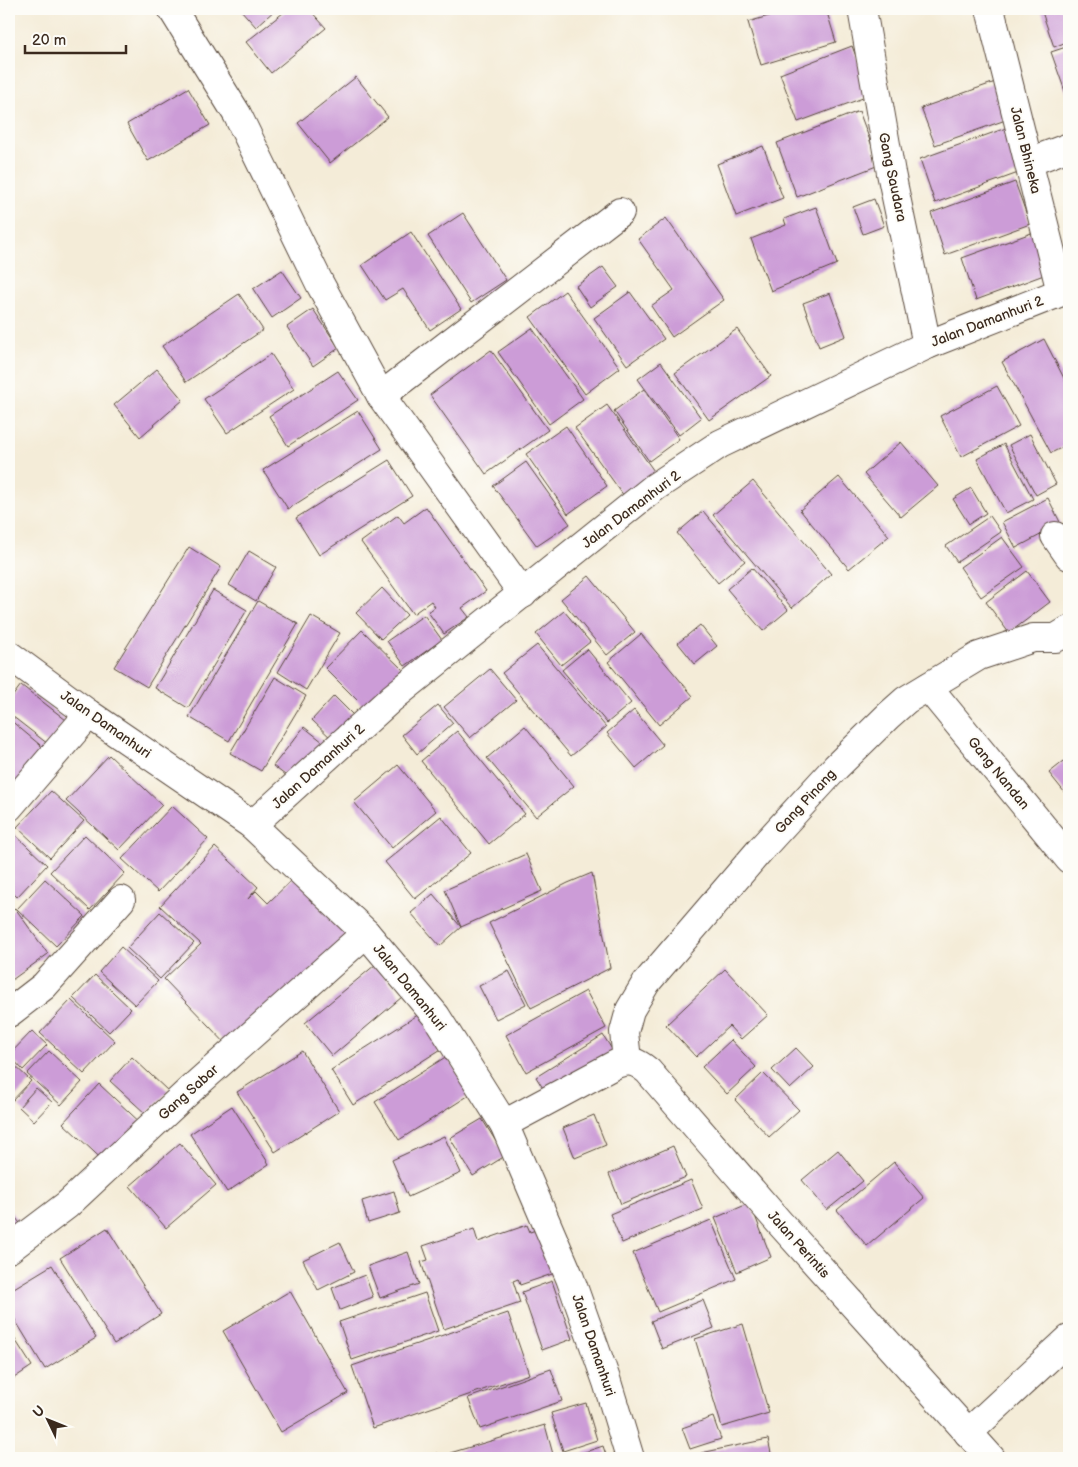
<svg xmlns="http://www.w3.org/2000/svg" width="1078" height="1467" font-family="'Balsamiq Sans',sans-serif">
	<rect width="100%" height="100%" fill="#fdfcf7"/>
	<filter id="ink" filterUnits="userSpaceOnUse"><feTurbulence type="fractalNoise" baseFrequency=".02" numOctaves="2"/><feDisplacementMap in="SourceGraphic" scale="10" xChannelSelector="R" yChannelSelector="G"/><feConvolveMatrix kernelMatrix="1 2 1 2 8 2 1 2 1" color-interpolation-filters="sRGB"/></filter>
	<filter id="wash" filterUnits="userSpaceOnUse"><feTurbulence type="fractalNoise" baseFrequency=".0096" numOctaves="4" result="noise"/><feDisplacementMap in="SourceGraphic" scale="20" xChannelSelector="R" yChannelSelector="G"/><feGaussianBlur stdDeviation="1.12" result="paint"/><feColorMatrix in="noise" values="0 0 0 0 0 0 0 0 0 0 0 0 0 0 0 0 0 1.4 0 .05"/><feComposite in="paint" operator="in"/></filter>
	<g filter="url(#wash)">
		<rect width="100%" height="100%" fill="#f4ecd8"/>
		<g id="blocks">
			<g fill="#cc9cd7">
				<polygon points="240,9 276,9 256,27"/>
				<polygon points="288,9 309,9 326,28 271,73 246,42"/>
				<polygon points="793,9 826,9 836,42 761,65 748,22"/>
				<polygon points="1041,9 1069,9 1069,41 1054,47"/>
				<polygon points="852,46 871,95 798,122 780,74"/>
				<polygon points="1069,46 1069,96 1067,97 1051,52"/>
				<polygon points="356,77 388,117 330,163 298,123"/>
				<polygon points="1001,80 1014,117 935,145 921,108"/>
				<polygon points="188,88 210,125 148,161 127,124"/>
				<polygon points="859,111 879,165 797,197 777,143"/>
				<polygon points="1006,128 1021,172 935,203 920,159"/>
				<polygon points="763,146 783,198 736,216 717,164"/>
				<polygon points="1015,182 1030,224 945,255 931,213"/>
				<polygon points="874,199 884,226 863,234 853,207"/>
				<polygon points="816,207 837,264 771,291 751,239 786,225 784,219"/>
				<polygon points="463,213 506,280 471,303 428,236"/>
				<polygon points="666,218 724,300 672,337 651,306 674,290 638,239"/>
				<polygon points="1037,231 1052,272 976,300 962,258"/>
				<polygon points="411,232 461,309 430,330 403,289 385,300 362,265"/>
				<polygon points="603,267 618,287 590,307 576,286"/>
				<polygon points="282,270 301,298 272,318 253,289"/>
				<polygon points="565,291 620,368 585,394 530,317"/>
				<polygon points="630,292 664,339 627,365 594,318"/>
				<polygon points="830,293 846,336 819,347 803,303"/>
				<polygon points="239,294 263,330 186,382 162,346"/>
				<polygon points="313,309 339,348 313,366 287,327"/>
				<polygon points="532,328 583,399 549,424 498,352"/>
				<polygon points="737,329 771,376 709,420 675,373"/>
				<polygon points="1044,339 1069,388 1069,444 1051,453 1002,362"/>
				<polygon points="491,350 548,430 486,474 430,395"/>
				<polygon points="271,354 294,389 227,433 204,399"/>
				<polygon points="661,362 701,418 679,435 638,379"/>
				<polygon points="157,369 183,400 140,437 114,405"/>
				<polygon points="338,371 358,400 288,446 269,416"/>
				<polygon points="997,386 1019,426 961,457 940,416"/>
				<polygon points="644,389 679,439 649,461 614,411"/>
				<polygon points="607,405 656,474 624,496 575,428"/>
				<polygon points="358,411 382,449 288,509 263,470"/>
				<polygon points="566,426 607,486 568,514 526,454"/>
				<polygon points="1030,434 1056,484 1036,495 1009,445"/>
				<polygon points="901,442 938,486 901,517 864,474"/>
				<polygon points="1004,444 1033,499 1006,513 977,459"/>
				<polygon points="389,460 412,496 319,555 296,518"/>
				<polygon points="526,462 570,524 537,546 493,486"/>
				<polygon points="839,477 889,536 849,569 800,510"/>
				<polygon points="753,481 831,574 792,608 713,515"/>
				<polygon points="971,488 986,513 969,524 953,499"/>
				<polygon points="1048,498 1061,524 1016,548 1002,522"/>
				<polygon points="426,507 486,591 462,608 469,617 444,634 428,612 435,607 431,601 413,614 361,542 398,515 404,523"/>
				<polygon points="703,511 745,561 718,583 677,533"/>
				<polygon points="990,516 1001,532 957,562 946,546"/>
				<polygon points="1002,537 1024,567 981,597 960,567"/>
				<polygon points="189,547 221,567 147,687 114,667"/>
				<polygon points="249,551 276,567 256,601 229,585"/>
				<polygon points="752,568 788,610 763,631 727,589"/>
				<polygon points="1027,571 1050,602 1009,633 986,602"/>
				<polygon points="589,576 635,632 607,655 561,599"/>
				<polygon points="382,588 407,615 381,639 356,613"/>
				<polygon points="213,590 247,610 188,708 155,688"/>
				<polygon points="258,601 298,624 229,741 189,717"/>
				<polygon points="564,611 590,642 561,665 536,634"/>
				<polygon points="424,615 442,640 405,666 387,641"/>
				<polygon points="311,616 340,633 306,690 278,672"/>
				<polygon points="700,625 717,646 695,664 678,643"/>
				<polygon points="362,630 403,670 365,708 325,668"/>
				<polygon points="641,634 693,696 659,725 608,662"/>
				<polygon points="537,645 606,727 571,756 502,673"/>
				<polygon points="587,649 631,703 607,723 562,670"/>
				<polygon points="490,669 516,700 470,738 444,707"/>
				<polygon points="275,677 306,696 261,771 230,753"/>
				<polygon points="21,685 66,720 48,744 12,716 9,719 46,750 9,794 9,695 12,697"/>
				<polygon points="334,696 356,718 334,741 312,720"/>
				<polygon points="438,705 453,723 417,754 402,735"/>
				<polygon points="634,710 663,745 636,768 607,733"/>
				<polygon points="525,726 574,786 536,817 487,758"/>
				<polygon points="304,727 323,742 293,781 273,766"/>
				<polygon points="457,731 525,814 489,844 421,761"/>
				<polygon points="109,755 162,805 119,850 66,801"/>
				<polygon points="1069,757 1069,798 1049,773"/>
				<polygon points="398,765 436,811 392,848 354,802"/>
				<polygon points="51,791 84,821 50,858 17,827"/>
				<polygon points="172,806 208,839 158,892 122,859"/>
				<polygon points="441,816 471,853 415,899 385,862"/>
				<polygon points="9,829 47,865 17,897 9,889"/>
				<polygon points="85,835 125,873 90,910 50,872"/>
				<polygon points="215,847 258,887 248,899 256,891 268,903 299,873 355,930 230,1048 164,979 201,944 160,906"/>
				<polygon points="526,854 542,891 461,927 440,946 411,913 433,894 461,927 445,890"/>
				<polygon points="592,873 610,968 531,1008 489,923 568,883"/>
				<polygon points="45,879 85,916 56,946 17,909"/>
				<polygon points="15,908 48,954 9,982 9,913"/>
				<polygon points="160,912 194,943 160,979 127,948"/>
				<polygon points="121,947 158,981 135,1005 99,972"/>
				<polygon points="375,965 402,997 332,1056 305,1023"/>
				<polygon points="725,969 768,1015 741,1039 729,1026 696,1057 666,1025"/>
				<polygon points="509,971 526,1004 496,1019 479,986"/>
				<polygon points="95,975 131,1009 109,1032 73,998"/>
				<polygon points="586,991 606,1028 526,1072 506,1035"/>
				<polygon points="71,1000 115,1041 84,1074 40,1033"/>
				<polygon points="424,1011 446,1046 353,1105 331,1070"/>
				<polygon points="32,1031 47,1045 23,1070 9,1055"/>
				<polygon points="603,1035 613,1051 546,1093 536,1077"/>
				<polygon points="731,1040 756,1067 727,1094 702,1067"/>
				<polygon points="796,1048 814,1067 790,1089 772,1070"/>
				<polygon points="49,1051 82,1082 61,1105 27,1074"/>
				<polygon points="302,1051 339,1111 275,1152 237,1092"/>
				<polygon points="447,1056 471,1094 399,1140 375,1102"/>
				<polygon points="132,1057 168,1091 146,1114 110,1081"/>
				<polygon points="9,1060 31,1081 9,1104"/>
				<polygon points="763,1073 799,1110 769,1137 735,1100"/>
				<polygon points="99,1084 145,1127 109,1166 63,1123"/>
				<polygon points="36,1088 52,1102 34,1121 19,1107"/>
				<polygon points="232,1106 269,1164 227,1192 190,1134"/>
				<polygon points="594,1115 606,1145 575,1158 563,1128"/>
				<polygon points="482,1119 505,1156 473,1176 450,1138"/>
				<polygon points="444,1136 461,1173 408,1197 392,1160"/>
				<polygon points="180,1143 216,1185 166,1228 130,1186"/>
				<polygon points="673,1146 686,1177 621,1204 609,1174"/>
				<polygon points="838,1150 863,1181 827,1210 802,1180"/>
				<polygon points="894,1162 924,1198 867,1246 837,1210"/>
				<polygon points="691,1180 703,1209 622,1243 610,1214"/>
				<polygon points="394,1191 400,1213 368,1223 362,1201"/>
				<polygon points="750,1203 771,1257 737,1272 715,1218"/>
				<polygon points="9,1209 26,1231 9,1244"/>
				<polygon points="711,1220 736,1279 658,1312 633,1253"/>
				<polygon points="527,1225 530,1232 539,1229 555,1273 520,1285 518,1279 513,1281 520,1303 444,1329 421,1262 428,1260 423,1246 474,1229 478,1242"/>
				<polygon points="107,1228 161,1314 114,1344 60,1258"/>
				<polygon points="340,1242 354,1272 318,1290 303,1260"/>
				<polygon points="408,1252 419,1284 380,1298 368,1266"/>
				<polygon points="52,1265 96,1338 45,1369 9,1310 9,1291"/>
				<polygon points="365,1275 373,1297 340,1310 332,1288"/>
				<polygon points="552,1281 572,1339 542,1350 522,1292"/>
				<polygon points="290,1291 348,1393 281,1432 223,1331"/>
				<polygon points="425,1293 438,1331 352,1360 339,1322"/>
				<polygon points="703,1300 714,1328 662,1349 651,1321"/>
				<polygon points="508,1313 529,1374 373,1428 352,1366"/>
				<polygon points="743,1324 769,1413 722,1427 695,1339"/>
				<polygon points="9,1330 32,1366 11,1380 9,1377"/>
				<polygon points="551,1369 562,1401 480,1429 468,1398"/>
				<polygon points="586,1403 597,1440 563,1451 551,1413"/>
				<polygon points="713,1417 721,1439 690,1449 682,1428"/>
				<polygon points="545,1425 554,1458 452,1458 450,1453"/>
				<polygon points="768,1439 772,1458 702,1458 701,1453"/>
				<polygon points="603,1446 607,1458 567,1458"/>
				<polygon points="438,1453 440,1458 421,1458"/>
			</g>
		</g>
	</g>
	<g filter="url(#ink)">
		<use href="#blocks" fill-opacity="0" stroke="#57473a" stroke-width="1"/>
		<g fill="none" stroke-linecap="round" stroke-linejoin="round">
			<defs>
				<g id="minor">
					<polyline points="172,9 237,114 320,284 381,396 523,594"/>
					<polyline points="862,9 891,173 927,345"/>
					<polyline points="990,9 1061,292"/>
					<polyline points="1029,162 1069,147"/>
					<polyline points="381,396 620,212"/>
					<polyline points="1055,536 1069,556"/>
					<polyline points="928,687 1069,859"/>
					<polyline points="9,807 89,714"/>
					<polyline points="252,825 392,698 655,487 720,444 927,345 1069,289"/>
					<polyline points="9,1013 44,986 121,900"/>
					<polyline points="627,1060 624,1032 630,1010 646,983 761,849 836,767 888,716 906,700 979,656 1033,638 1056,638 1069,630"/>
					<path d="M504,1124L616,1064C631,1059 637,1062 648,1071L778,1221L991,1458"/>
					<polyline points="9,1249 67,1205 190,1090 366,933"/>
					<polyline points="968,1433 1069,1339"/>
				</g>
				<polyline id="tertiary" points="9,655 89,714 252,825 366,933 436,1016 504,1124 570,1278 607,1382 630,1458"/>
			</defs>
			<use href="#minor" stroke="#57473a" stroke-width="30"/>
			<use href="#tertiary" stroke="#57473a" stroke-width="30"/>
			<use href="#minor" stroke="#fff" stroke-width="28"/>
			<use href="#tertiary" stroke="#fff" stroke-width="28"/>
		</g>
	</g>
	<g text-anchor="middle" stroke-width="4" stroke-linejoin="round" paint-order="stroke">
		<g font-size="14" fill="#3b2a1e" stroke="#fdfcf7">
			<text transform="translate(1026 150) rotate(76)" y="5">Jalan Bhineka</text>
			<text transform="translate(893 177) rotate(78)" y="5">Gang Saudara</text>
			<text transform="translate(987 321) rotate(-21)" y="5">Jalan Damanhuri 2</text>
			<text transform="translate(631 509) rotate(-37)" y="5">Jalan Damanhuri 2</text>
			<text transform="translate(106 724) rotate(35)" y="5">Jalan Damanhuri</text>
			<text transform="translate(318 766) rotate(-42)" y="5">Jalan Damanhuri 2</text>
			<text transform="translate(999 773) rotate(51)" y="5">Gang Nandan</text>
			<text transform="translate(805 801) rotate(-47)" y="5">Gang Pinang</text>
			<text transform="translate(410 987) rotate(51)" y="5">Jalan Damanhuri</text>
			<text transform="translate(188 1092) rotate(-42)" y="5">Gang Sabar</text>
			<text transform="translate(799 1244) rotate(48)" y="5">Jalan Perintis</text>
			<text transform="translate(594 1345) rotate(71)" y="5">Jalan Damanhuri</text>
		</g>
	</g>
	<rect width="1078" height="1467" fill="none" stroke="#fdfcf7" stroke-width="30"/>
	<g transform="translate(48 1420) rotate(313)" stroke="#fdfcf7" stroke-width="4" paint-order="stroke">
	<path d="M0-4L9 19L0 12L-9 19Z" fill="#3b2a1e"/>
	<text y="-8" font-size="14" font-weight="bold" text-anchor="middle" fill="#3b2a1e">U</text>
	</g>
	<path d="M25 45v8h101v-8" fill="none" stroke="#3b2a1e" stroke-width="2.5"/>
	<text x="32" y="45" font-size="15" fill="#3b2a1e" stroke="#fdfcf7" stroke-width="4" paint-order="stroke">20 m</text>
</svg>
